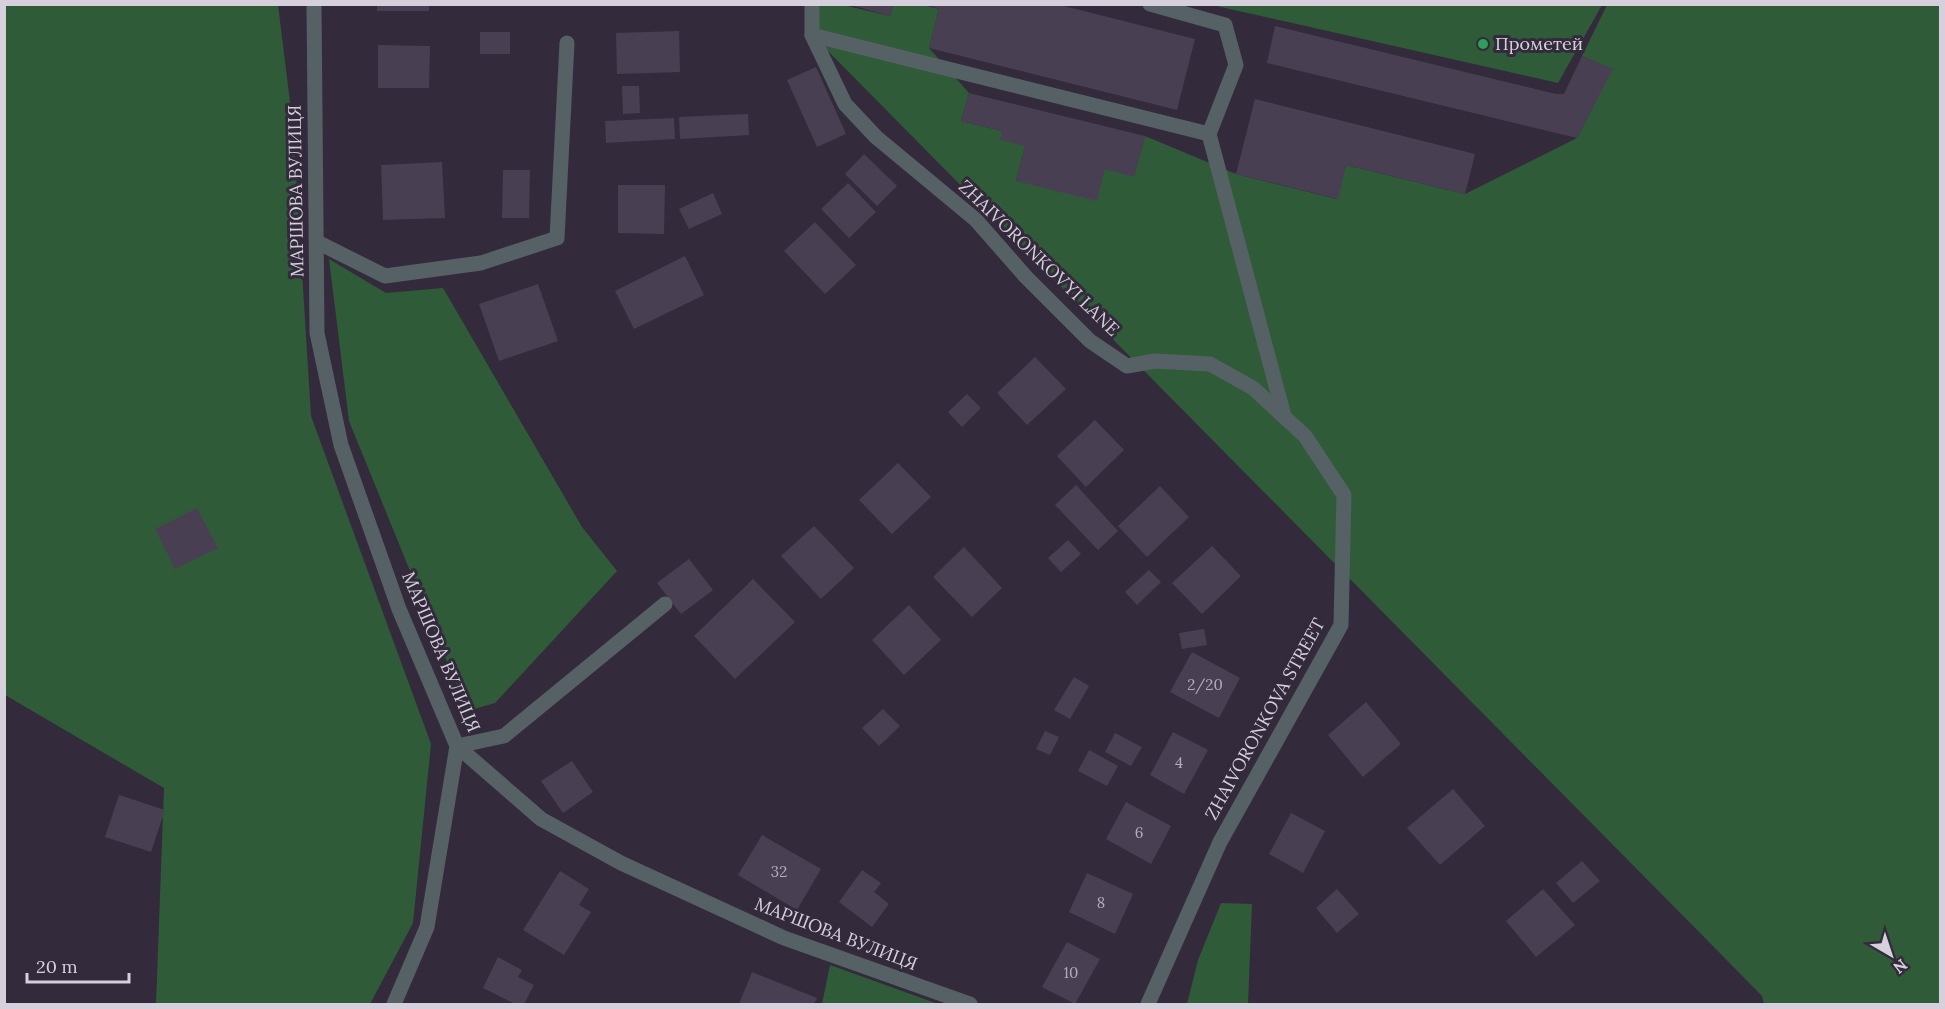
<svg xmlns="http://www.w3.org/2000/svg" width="1945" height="1009" font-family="Lora,serif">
	<rect width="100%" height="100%" fill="#332a3c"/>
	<g fill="#305b39">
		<polygon points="4,5 278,5 293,126 311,416 431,744 413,923 370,1004 156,1004 164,788 5,695"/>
		<polygon points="820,5 843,5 890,16 893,5 923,5 939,9 929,48 969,93 961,121 1002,131 1025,146 1016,181 1105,169 1134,176 1145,136 1236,174 1337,199 1346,165 1465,194 1577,138 1612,69 1582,56 1607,5 1940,5 1940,1004 1764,1004 1762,996 1707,940 812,35"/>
		<polygon points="1212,5 1602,5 1558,83"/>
		<polygon points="329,259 386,293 443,288 582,527 617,571 495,703 467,711 349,421"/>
		<polygon points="1221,903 1252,904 1248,1004 1187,1004 1198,960"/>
		<polygon points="830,965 938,1004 822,1004"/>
	</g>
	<g fill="#493f53">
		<rect x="377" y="4" width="52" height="7"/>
		<polygon points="847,4 893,4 890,16"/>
		<polygon points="926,4 1056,4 1195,39 1177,110 929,48 939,9"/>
		<polygon points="1275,26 1556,94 1564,94 1582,56 1613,69 1577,138 1267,63"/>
		<polygon points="679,31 680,72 617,74 616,33"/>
		<rect x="480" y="32" width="30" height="22"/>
		<polygon points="378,45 430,46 429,88 378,88"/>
		<polygon points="816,67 846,134 817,147 787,80"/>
		<polygon points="622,86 639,86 640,113 623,114"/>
		<polygon points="969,93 1145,136 1134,177 1105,169 1097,201 1016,181 1025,146 1000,140 1002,131 961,121"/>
		<polygon points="1255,99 1475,154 1465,194 1346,165 1338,199 1236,174"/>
		<polygon points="748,114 749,135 680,139 679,117"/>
		<polygon points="674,118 675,139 606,143 605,121"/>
		<polygon points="864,154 897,186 877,206 845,174"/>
		<polygon points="442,162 445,218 383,220 381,165"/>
		<polygon points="503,170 530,170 529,218 502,218"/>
		<polygon points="848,183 876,212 849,238 821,209"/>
		<polygon points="618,185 665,185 664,234 618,233"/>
		<polygon points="713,193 722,214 689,229 679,209"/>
		<polygon points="815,222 856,265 825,294 784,251"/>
		<polygon points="685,256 704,295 634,329 615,291"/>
		<polygon points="538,284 558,341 499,361 479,304"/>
		<polygon points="1035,357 1066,389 1027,425 997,393"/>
		<polygon points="967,394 981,408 962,427 948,412"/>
		<polygon points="1095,420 1124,450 1086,487 1057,456"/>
		<polygon points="898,463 931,497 892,534 859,500"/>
		<polygon points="1076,485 1118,531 1098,550 1055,505"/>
		<polygon points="1160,486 1189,517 1147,557 1118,526"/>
		<polygon points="197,508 218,548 175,569 155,529"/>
		<polygon points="814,526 854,568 821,599 781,556"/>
		<polygon points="1068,540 1081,554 1061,572 1048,558"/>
		<polygon points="1212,546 1241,576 1202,614 1172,583"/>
		<polygon points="964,547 1002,588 972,617 933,577"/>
		<polygon points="689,559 713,590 681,614 657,583"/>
		<polygon points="1149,570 1161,582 1137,605 1125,592"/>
		<polygon points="753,579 795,622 735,679 694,636"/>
		<polygon points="909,605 941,640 904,675 872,640"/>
		<polygon points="1204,629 1207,645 1182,649 1179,633"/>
		<polygon points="1192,652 1240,678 1219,718 1170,692"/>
		<polygon points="1074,677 1089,686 1070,719 1054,710"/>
		<polygon points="1366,702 1401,744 1363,777 1328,735"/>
		<polygon points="883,709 900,726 879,746 862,728"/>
		<polygon points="1045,731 1059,737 1050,755 1036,749"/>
		<polygon points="1173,732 1208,750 1184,794 1150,775"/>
		<polygon points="1115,733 1142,747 1131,766 1105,752"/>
		<polygon points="1089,750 1118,766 1107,786 1078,771"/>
		<polygon points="572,761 593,792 563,813 541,781"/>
		<polygon points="1453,789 1485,826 1440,865 1407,828"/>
		<polygon points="119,795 165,810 151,852 105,837"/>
		<polygon points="1126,802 1171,826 1151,864 1106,839"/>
		<polygon points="1291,813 1325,831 1303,873 1269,854"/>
		<polygon points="762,835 821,869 797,910 738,875"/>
		<polygon points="1582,861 1600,881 1573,903 1556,883"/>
		<polygon points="862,870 881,883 874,892 889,904 872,927 839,902"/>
		<polygon points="560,871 589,889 579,905 591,912 564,955 523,930"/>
		<polygon points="1087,873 1133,894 1115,934 1069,912"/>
		<polygon points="1337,889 1359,914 1337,933 1316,908"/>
		<polygon points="1543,889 1575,925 1536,957 1506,921"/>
		<polygon points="1067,942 1100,959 1075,1004 1042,987"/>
		<polygon points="498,957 522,970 518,977 534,985 524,1004 515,1004 483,988"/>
		<polygon points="752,972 817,998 814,1004 739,1004"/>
	</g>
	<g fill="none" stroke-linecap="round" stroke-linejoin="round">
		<g stroke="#566165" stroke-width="15">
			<polyline points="1150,4 1225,25 1236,65 1209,134 1284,416"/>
			<polyline points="812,35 1209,134"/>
			<polyline points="317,242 385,276 481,263 557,238 567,43"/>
			<polyline points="457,746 504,736 665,604"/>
		</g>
		<g stroke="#566165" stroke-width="15">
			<polyline points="314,4 317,333 341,445 399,609 457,746 541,819 621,863 784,938 970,1004"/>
			<polyline points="812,4 812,35 845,104 876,137 976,220 1026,277 1090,341 1127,366 1155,361 1210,364 1253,388 1305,436 1344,495 1341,625 1220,842 1148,1004"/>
			<polyline points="394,1004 427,927 457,746"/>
		</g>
	</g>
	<circle fill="#2e9e5b" stroke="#332a3c" stroke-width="2" cx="1483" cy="44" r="6"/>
	<g text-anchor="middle" stroke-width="6" stroke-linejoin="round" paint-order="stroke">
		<g font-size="15" fill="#b3acba">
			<text x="1205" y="690">2/20</text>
			<text x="1179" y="768">4</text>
			<text x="1139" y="838">6</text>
			<text x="779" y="877">32</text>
			<text x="1101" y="908">8</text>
			<text x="1071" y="978">10</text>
		</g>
		<g font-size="18" fill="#d6d0dc" stroke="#332a3c" text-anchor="start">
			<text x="1495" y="50">Прометей</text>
		</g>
		<g font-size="18" fill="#d6d0dc" stroke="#332a3c">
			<text transform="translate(296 191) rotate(-91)" y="6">МАРШОВА ВУЛИЦЯ</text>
			<text transform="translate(1039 258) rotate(44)" y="6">ZHAIVORONKOVYI LANE</text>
			<text transform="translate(441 652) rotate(67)" y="6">МАРШОВА ВУЛИЦЯ</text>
			<text transform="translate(1265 719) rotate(-61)" y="6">ZHAIVORONKOVA STREET</text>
			<text transform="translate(836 934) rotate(21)" y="6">МАРШОВА ВУЛИЦЯ</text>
		</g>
	</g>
	<rect width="1945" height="1009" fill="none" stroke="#d6d0dc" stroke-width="12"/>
	<g transform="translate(1891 955) rotate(141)" stroke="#332a3c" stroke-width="4.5" paint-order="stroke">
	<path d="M0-4.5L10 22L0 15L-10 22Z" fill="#d6d0dc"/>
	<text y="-9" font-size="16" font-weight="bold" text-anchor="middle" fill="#d6d0dc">N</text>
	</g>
	<path d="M27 973v9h102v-9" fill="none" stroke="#d6d0dc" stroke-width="3"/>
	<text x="36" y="973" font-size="18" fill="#d6d0dc" stroke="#332a3c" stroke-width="4.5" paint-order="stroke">20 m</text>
</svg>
